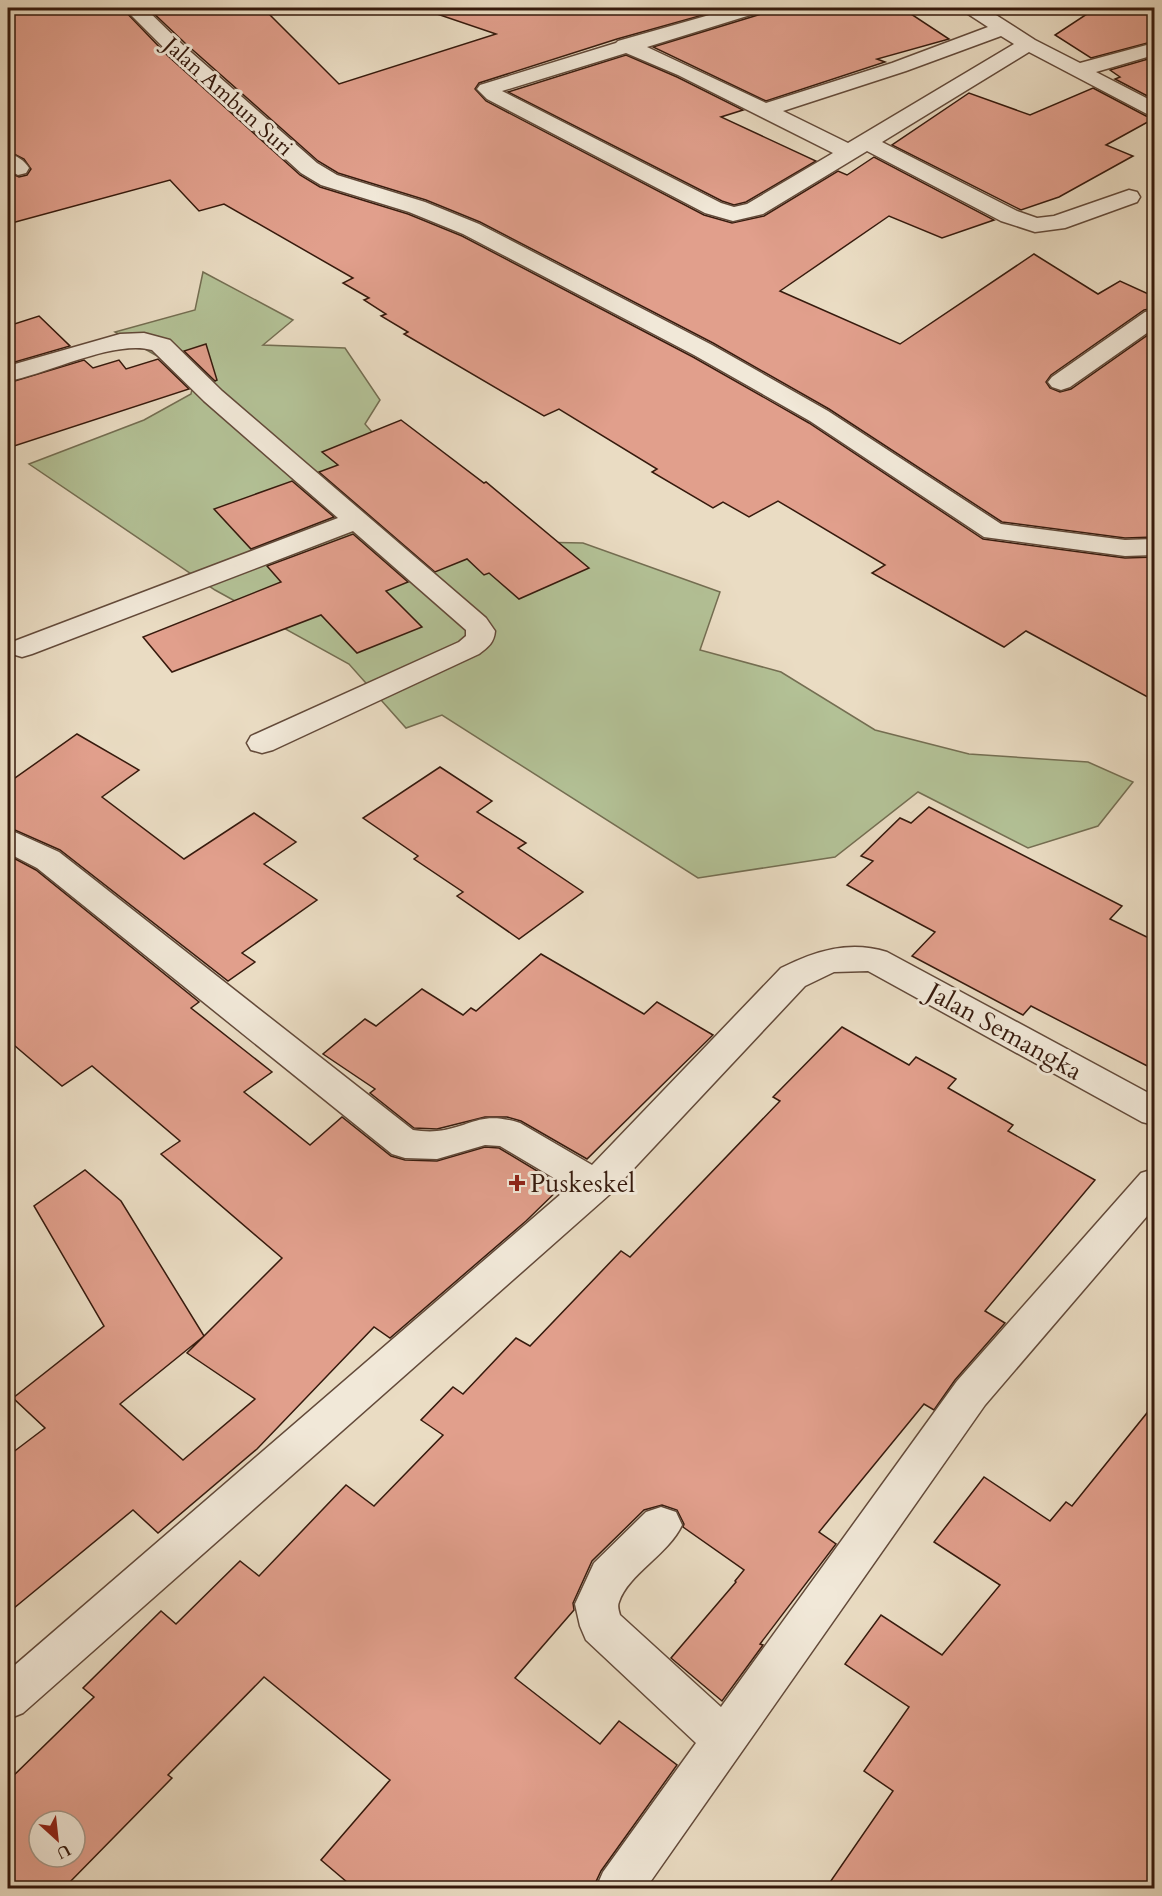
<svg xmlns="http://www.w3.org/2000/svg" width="1162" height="1896" font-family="Cardo,serif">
	<rect width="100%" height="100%" fill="#eadcc3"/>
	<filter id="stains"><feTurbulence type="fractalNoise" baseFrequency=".00333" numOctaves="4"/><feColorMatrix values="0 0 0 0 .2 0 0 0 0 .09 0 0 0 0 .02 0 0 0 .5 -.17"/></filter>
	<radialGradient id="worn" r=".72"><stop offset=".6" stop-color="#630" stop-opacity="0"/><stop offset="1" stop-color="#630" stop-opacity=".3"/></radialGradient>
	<polygon fill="#b3c196" stroke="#746e52" stroke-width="1.5" points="203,272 293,320 263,345 345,348 380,400 365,424 396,460 478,541 583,543 720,592 700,650 781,672 875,730 969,754 1088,762 1133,782 1098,826 1028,848 918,792 835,857 698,878 442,715 406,728 349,664 215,590 29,464 144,420 191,394 192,389 159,357 115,332 195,310"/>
	<g fill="#e19f8c" stroke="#361a0d" stroke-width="1.5" fill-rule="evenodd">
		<polygon points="8,8 122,8 168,56 300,175 320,187 408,214 462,236 693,357 809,423 983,539 1125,558 1155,557 1155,701 1026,631 1004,647 872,573 885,565 778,501 749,517 723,502 713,508 652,472 657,469 559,409 544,416 404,334 408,332 381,316 386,314 364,300 369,298 343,283 353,278 224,204 199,211 170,180 8,224 8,172 19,177 27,175 31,169 24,159 8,151"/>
		<polygon points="148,8 263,8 339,84 496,34 437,14 438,8 728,8 617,39 479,83 475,89 486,101 704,215 732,223 764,216 838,171 847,175 874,157 994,220 942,238 889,216 780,291 900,344 1034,254 1098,294 1120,281 1155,297 1155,308 1144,310 1051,375 1046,382 1050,388 1060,392 1071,389 1155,330 1155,537 1125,538 1002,522 829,409 713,343 480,222 426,200 338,173 318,161 186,44"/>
		<polygon points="765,8 902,8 949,39 877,59 885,62 766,101 653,47 761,14"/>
		<polygon points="1096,8 1155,8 1155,41 1091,58 1055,35"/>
		<polygon points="626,55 677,77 743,110 721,117 816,161 746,202 734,205 722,201 508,92"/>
		<polygon points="1155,57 1155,100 1115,79 1120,77 1110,70"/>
		<polygon points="1093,88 1146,116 1155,118 1106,145 1133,156 1059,197 1021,210 892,145 969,93 1030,115"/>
		<polygon points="39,316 70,346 8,364 8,326"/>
		<polygon points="206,344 217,380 215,381 184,351"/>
		<polygon points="158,359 189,389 8,448 8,383 84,360 93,368 119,360 126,369"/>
		<polygon points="401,420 484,483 486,482 589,568 519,599 489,573 484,575 467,559 435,572 319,472 338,465 322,452"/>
		<polygon points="292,481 334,517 251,549 214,509"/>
		<polygon points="353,534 408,582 386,591 422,627 357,653 321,615 172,672 143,637 281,582 267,566"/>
		<polygon points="77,734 139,770 102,797 184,859 254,813 296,842 264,864 317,900 242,953 255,962 228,981 60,850 8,827 8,783"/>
		<polygon points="440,767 492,801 477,812 526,843 518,848 583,892 519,939 457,896 463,892 414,859 418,856 363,818"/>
		<polygon points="929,807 1122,906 1110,919 1155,941 1155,1070 1031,1006 1023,1015 912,956 935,932 847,885 873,861 861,856 900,818 911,823"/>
		<path d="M8,855L36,870L199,1002L191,1008L272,1072L244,1092L310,1145L342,1117L391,1156L405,1160L437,1161L485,1147L499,1148L562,1186L526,1221L390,1338L374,1327L257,1449L158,1533L133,1510L8,1613V1456L45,1428L13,1398L104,1326L34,1206L85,1170L121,1201L204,1336L282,1258L161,1154L180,1141L92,1066L62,1086L8,1040ZM204,1336L187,1353L255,1399L183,1460L120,1404Z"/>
		<polygon points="541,954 644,1014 657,1002 713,1035 587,1159 521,1121 507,1117 485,1117 437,1129 414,1128 370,1093 375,1089 323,1054 365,1019 376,1026 422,989 463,1015 471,1008 476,1011"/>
		<path d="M842,1027L909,1065L916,1057L956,1079L948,1088L1013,1125L1008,1131L1095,1180L985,1311L1005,1323L955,1380L934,1410L924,1404L819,1532L836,1544L760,1644L763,1645L722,1701L671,1658L736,1582L735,1581L744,1570L683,1527L684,1524L677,1510L662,1505L644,1510L592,1561L573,1603L574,1610L515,1678L600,1744L619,1721L677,1765L601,1871L593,1888H354L321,1860L390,1780L264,1677L168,1775L172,1778L64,1888H8V1781L94,1697L83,1688L161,1611L176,1624L240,1561L259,1576L346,1485L374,1506L443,1435L421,1420L453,1387L463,1394L516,1338L530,1346L621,1251L630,1257L780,1101L773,1097ZM39,1821H75V1857H39Z"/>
		<polygon points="1155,1403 1155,1888 826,1888 893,1791 864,1771 909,1707 845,1664 881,1615 942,1655 1000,1585 934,1542 984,1477 1050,1521 1066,1502 1072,1506"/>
	</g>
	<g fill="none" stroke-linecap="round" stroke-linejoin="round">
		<defs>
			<g id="minor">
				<polygon points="124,8 145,8 184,46 317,163 337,175 425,202 479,224 712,345 828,411 1001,524 1125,540 1154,539 1154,555 1125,556 984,537 810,421 694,355 463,234 409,212 321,185 301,173 170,54"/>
				<path d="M734,8H763L760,12L647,47L766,103L892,63L988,27L965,12L962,8H985L1035,40L1080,63L1154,43V55L1096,72L1154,102V116L1147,114L1029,52L882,142L1017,211L1037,218L1054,216L1129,190L1137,192L1140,197L1137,202L1065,228L1035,232L1001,221L867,151L763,214L733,221L705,213L487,99L477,89L480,85L616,43L618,41ZM1001,36L1014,44L848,143L783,111L906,71ZM626,53L678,75L833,153L747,204L734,207L721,203L502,91Z"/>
				<path d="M8,153C17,156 24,160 29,168L26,173L18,175L8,170Z"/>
				<polygon points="1154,310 1154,328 1070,387 1061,390 1052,387 1048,382 1052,377 1145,312"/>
				<path d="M144,333L170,340L222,391L486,618L495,631C494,643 488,647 479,654L273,750L262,753L251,750L247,743L251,736L459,642L466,636V630L353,531L32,654L22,657L12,654L8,648L12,642L338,518L204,401L152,350C115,339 47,374 8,381V366L120,334Z"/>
				<path d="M8,829L59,852L413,1130C420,1131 429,1132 437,1131C472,1127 479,1110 520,1123L592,1165L781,968C815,951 849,940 887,952L1154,1096V1125L1142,1122L868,971L834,972L805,986L609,1195L23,1713L8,1719V1671L569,1187L500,1146L485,1145L437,1159L405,1158L392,1154L37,868L8,853Z"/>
				<path d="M1154,1169V1208L985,1405L646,1888H596L603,1872L696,1743L586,1640L580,1626L575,1604L594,1563L646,1512L661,1507L676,1512L682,1525C668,1555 628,1574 619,1602C617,1606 619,1611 620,1615L721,1707L957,1381L1141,1173Z"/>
			</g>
		</defs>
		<use href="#minor" stroke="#634a3a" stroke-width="3"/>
		<use href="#minor" fill="#f1e8d8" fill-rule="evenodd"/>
	</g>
	<path fill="#8f2418" stroke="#f1e8d8" stroke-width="2" d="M514 1174h6v6h6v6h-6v6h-6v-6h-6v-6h6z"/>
	<g text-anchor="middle" stroke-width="6" stroke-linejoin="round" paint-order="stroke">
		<g font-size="22" fill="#361a0d" stroke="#f1e8d8">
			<text transform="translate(229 96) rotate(42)" y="8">Jalan Ambun Suri</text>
		</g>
		<g font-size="26" fill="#361a0d" stroke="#f1e8d8">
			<text transform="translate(1005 1031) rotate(29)" y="9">Jalan Semangka</text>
		</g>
		<g font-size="26" fill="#361a0d" stroke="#f1e8d8" text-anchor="start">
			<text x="530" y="1192">Puskeskel</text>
		</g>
	</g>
	<rect width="1162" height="1896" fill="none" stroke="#eadcc3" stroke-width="30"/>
	<rect x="9" y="9" width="1144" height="1878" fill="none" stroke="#361a0d" stroke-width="3"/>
	<rect x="15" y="15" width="1132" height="1866" fill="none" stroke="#361a0d" stroke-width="1.5"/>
	<g transform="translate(57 1839) rotate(153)"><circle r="28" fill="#f1e8d8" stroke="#a69687" stroke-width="1.5"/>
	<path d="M0-4.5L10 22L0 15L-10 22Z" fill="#8f2418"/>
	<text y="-9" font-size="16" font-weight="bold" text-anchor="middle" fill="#361a0d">U</text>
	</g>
	<rect width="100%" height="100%" filter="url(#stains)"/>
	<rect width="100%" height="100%" fill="url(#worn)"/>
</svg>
